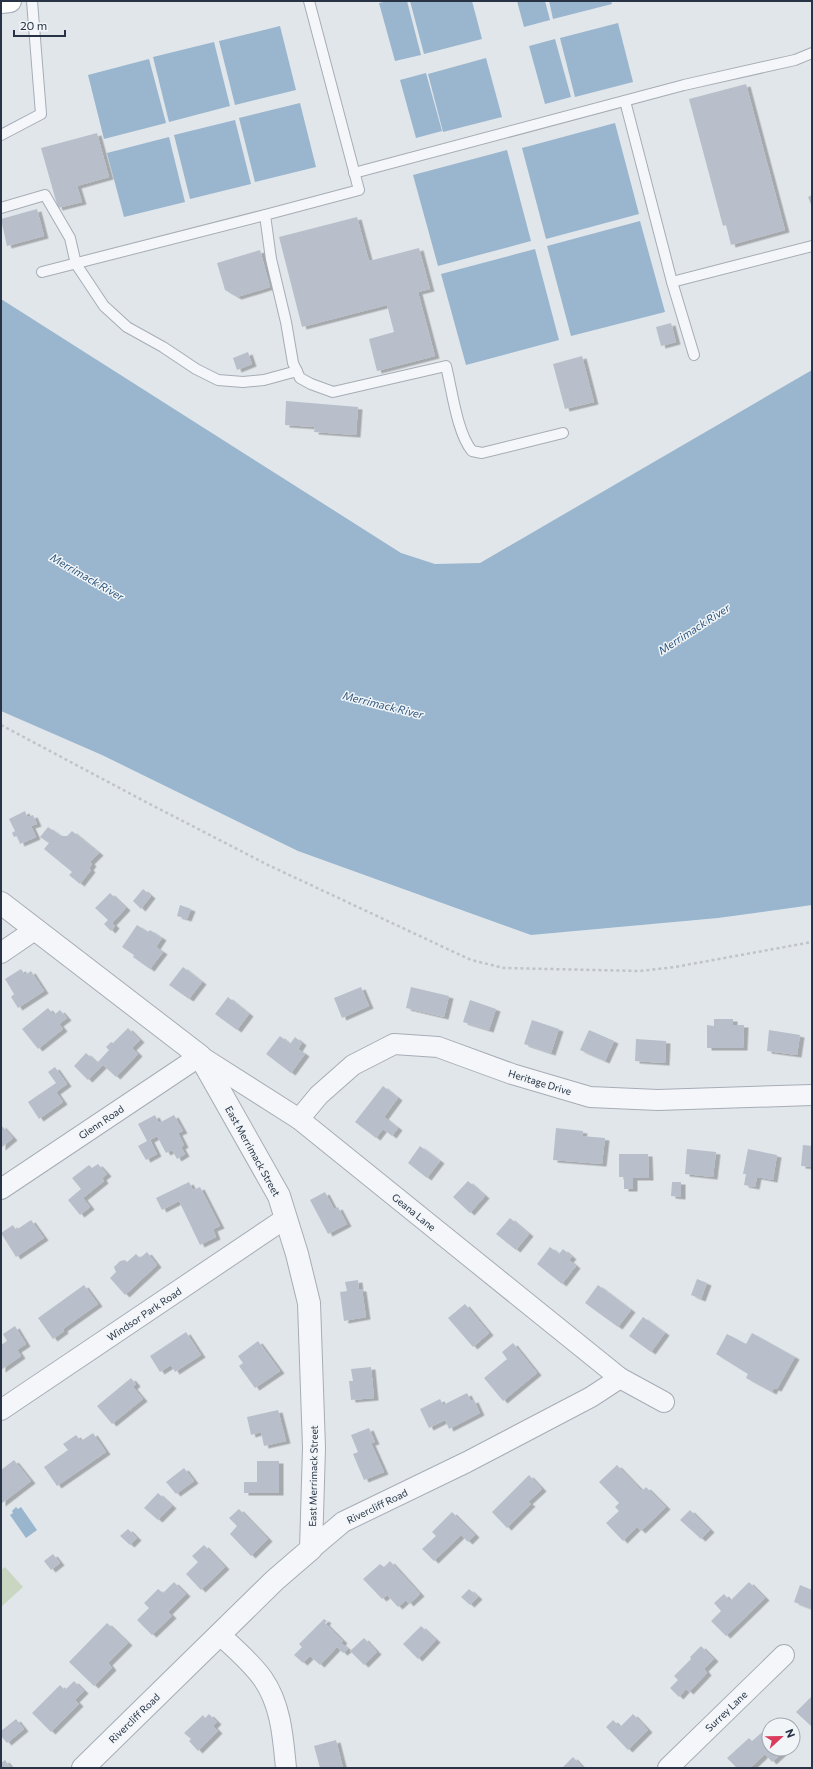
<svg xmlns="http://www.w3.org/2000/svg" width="813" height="1769" font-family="Commissioner,sans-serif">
	<defs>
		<filter id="shadow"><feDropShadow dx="4.5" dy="2.5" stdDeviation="0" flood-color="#0004"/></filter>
	</defs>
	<rect width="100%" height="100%" fill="#e1e6eb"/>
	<polygon fill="#c8d6c2" points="5,1567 23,1587 1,1607 1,1570"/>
	<g fill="#99b6ce">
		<polygon points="388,1 407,1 421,55 395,61 379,3"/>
		<polygon points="410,1 472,1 482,39 424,54"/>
		<polygon points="517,1 545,1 550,20 524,27"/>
		<polygon points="549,1 611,1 612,4 553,19"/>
		<polygon points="618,23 633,82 575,97 560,38"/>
		<polygon points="280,26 296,90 235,105 219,41"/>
		<polygon points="555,39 571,97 545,104 529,46"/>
		<polygon points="214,42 230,106 169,122 153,57"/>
		<polygon points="486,58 502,117 443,132 428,74"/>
		<polygon points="149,59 166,123 104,139 88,75"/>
		<polygon points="426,73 442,131 416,138 400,80"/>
		<polygon points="300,103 316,167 255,182 239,118"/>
		<polygon points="235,120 251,184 190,199 174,135"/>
		<polygon points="615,123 639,214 546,239 522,148"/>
		<polygon points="169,137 185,202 124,217 107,153"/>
		<polygon points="507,150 531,241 438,266 413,175"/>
		<polygon points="640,221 665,312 571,336 547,246"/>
		<polygon points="535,249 559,340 466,365 441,274"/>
		<polygon points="1,299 401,553 435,564 480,563 812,370 812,905 718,918 531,935 298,851 102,755 1,711"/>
		<polygon points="16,1507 18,1509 21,1507 37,1530 26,1538 10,1515 13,1513 12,1511"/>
	</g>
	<g fill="#b8bfca" filter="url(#shadow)">
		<polygon points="746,84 785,230 731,245 726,225 723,226 689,99"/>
		<polygon points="97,133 109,177 77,186 82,202 58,208 41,148"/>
		<polygon points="812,195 812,207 808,197"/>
		<polygon points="37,209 44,236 7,246 1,219"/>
		<polygon points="357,217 369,261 419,248 430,289 418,292 435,356 377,371 369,339 394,332 387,305 302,327 279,237"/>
		<polygon points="260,250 270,287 237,297 225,290 217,263"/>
		<polygon points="671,323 676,342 661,346 656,327"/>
		<polygon points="248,352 252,364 237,370 233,358"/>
		<polygon points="582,356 594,402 565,409 553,364"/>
		<polygon points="286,401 358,407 356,435 314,432 315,427 285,425"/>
		<polygon points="25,811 27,817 33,815 37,824 31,826 36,837 20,844 17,836 14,837 12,833 15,831 9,819"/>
		<polygon points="48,827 61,836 67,836 72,831 99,853 90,862 92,864 89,868 91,870 80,884 69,875 72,872 44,849 49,843 40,837"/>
		<polygon points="143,889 151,896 141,909 133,901"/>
		<polygon points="110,893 126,908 112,923 115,926 111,931 104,924 108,920 95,908"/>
		<polygon points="180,905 191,909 187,919 177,916"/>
		<polygon points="137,925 148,932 150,930 162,938 156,947 163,952 150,969 133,957 134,955 122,947"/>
		<polygon points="183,967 202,982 189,999 169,985"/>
		<polygon points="21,969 25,975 31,971 44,991 18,1008 11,997 14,994 5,979"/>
		<polygon points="361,987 369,1006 342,1018 334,998"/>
		<polygon points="411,987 449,996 444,1017 406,1008"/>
		<polygon points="228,997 249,1014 237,1030 215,1014"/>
		<polygon points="470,1000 496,1009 489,1030 463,1022"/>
		<polygon points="48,1008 54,1015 60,1010 67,1018 59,1024 63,1029 38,1049 22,1029"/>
		<polygon points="714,1019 733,1019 733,1025 744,1025 743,1048 707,1048 707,1025 714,1026"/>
		<polygon points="532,1020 559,1029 551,1053 524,1044"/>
		<polygon points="128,1028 140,1040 132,1048 138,1054 116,1077 103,1065 88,1080 74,1066 86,1053 97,1063 109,1050 106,1047 111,1042 113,1043"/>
		<polygon points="589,1030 614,1041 605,1061 580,1050"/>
		<polygon points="769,1030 800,1035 797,1055 767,1051"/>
		<polygon points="280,1036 290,1044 295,1037 302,1043 298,1049 305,1054 291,1073 266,1054"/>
		<polygon points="636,1039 666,1041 665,1063 635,1061"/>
		<polygon points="55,1067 67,1084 56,1092 63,1102 39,1119 28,1102 56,1083 48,1072"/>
		<polygon points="383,1086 398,1098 384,1117 398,1128 392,1136 383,1129 376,1138 355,1122"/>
		<polygon points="155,1115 159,1123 174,1115 183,1131 178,1133 184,1145 181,1147 185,1154 177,1159 172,1150 166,1153 157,1136 150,1140 157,1154 146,1160 138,1146 147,1141 138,1124"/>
		<polygon points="1,1125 13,1138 1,1148"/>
		<polygon points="556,1128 583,1131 582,1136 605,1138 602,1164 553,1160"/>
		<polygon points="803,1145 812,1146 812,1167 801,1166"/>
		<polygon points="420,1146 440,1161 427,1178 408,1163"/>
		<polygon points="687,1149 716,1152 713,1177 685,1174"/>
		<polygon points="748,1149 777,1155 773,1180 757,1177 755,1187 744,1185 746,1174 743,1174"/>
		<polygon points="619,1154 648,1154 649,1178 633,1178 633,1189 624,1189 624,1177 619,1177"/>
		<polygon points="98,1164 107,1174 102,1178 104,1181 83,1198 90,1207 80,1215 68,1200 81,1189 72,1178 89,1165 92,1168"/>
		<polygon points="468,1181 485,1196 470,1213 453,1197"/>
		<polygon points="189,1182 193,1190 200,1187 220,1226 213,1229 216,1237 200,1245 179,1201 162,1210 156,1198"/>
		<polygon points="672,1182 681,1182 681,1197 671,1196"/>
		<polygon points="325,1192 334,1209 338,1207 347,1224 328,1234 310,1200"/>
		<polygon points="510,1218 529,1234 516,1250 496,1234"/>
		<polygon points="31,1220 44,1238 16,1257 1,1233 13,1225 16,1230"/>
		<polygon points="550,1247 559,1254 563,1249 572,1257 569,1260 576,1266 562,1284 537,1264"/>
		<polygon points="147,1252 157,1265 125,1295 110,1278 116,1272 114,1267 120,1261 125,1260 127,1262 136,1254 140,1258"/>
		<polygon points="697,1279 707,1283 701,1299 691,1295"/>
		<polygon points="358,1280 359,1289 362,1289 366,1317 344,1321 340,1292 347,1291 345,1282"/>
		<polygon points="84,1285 98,1304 63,1329 64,1331 53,1339 38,1318"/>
		<polygon points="598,1285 631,1310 618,1327 585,1303"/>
		<polygon points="465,1304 489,1333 473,1347 448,1318"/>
		<polygon points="643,1317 665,1333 651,1352 629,1336"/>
		<polygon points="15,1326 26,1344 17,1350 21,1356 1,1370 1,1345 7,1341 3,1334"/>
		<polygon points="186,1332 201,1355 175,1372 171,1365 160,1372 150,1356"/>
		<polygon points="752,1333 795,1357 777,1389 774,1388 772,1392 746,1378 748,1374 716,1354 727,1334 746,1344"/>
		<polygon points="258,1341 280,1371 255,1388 239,1366 243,1363 238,1356"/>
		<polygon points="513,1343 537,1373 503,1401 484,1378 507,1359 502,1352"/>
		<polygon points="371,1367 374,1398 351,1400 349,1381 353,1381 351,1369"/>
		<polygon points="131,1378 136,1384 133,1387 143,1399 112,1424 97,1406"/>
		<polygon points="467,1393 471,1401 474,1400 480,1413 449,1429 445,1420 429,1428 420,1409 440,1399 443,1405"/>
		<polygon points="278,1410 286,1441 264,1446 261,1432 251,1435 247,1417"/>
		<polygon points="369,1428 375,1442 371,1443 384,1472 364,1480 353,1454 358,1452 351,1435"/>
		<polygon points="93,1433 106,1452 57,1486 44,1467 68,1450 63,1444 76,1435 81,1441"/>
		<polygon points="14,1460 31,1481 1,1504 1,1470"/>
		<polygon points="257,1461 279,1461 279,1493 244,1493 244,1482 257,1482"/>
		<polygon points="617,1465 642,1491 646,1487 666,1507 641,1531 637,1527 623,1541 606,1523 619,1511 615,1507 619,1503 599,1482"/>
		<polygon points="184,1468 194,1481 176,1494 166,1482"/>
		<polygon points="529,1475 542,1489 528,1502 531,1504 507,1528 492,1512"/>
		<polygon points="158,1493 172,1506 158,1520 144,1508"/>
		<polygon points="239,1509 268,1539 251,1556 230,1534 237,1526 229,1518"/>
		<polygon points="690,1510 710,1530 701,1539 680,1520"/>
		<polygon points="452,1512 475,1535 468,1542 461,1535 434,1561 422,1549 436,1536 432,1532"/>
		<polygon points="128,1529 137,1538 130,1545 120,1536"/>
		<polygon points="204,1545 225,1567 201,1590 186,1574 198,1562 192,1556"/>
		<polygon points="53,1554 60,1563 51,1570 44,1561"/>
		<polygon points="390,1561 420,1594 409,1604 406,1600 398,1607 387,1595 382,1599 363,1579 380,1564 384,1567"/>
		<polygon points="174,1582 186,1594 168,1612 172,1616 152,1635 137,1620 149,1608 144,1603 158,1589 163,1593"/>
		<polygon points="749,1582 765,1598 726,1636 711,1621 721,1611 714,1603 724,1594 730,1601"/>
		<polygon points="800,1585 812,1590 812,1609 794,1602"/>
		<polygon points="469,1589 478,1597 470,1605 461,1597"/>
		<polygon points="324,1619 327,1621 325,1623 343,1641 341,1643 348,1649 343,1653 337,1647 320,1665 310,1656 303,1663 294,1655 302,1647 299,1644"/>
		<polygon points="107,1623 128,1643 108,1663 112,1668 94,1686 69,1662"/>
		<polygon points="421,1626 436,1640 418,1659 403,1644"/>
		<polygon points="364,1638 377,1652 364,1665 350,1651"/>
		<polygon points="701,1646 714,1659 704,1669 707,1673 689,1692 686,1689 679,1697 670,1688 678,1680 674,1676 691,1659 690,1657"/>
		<polygon points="74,1681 84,1691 75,1700 79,1704 51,1732 32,1713 60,1685 65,1690"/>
		<polygon points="812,1696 812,1727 796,1712"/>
		<polygon points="209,1714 217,1722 213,1726 218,1731 198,1751 189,1741 191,1739 184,1733 203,1715 205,1718"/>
		<polygon points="633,1714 648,1730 628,1750 606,1727 613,1720 620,1727"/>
		<polygon points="16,1719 24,1729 7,1743 1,1736 1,1731"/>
		<polygon points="769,1726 769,1749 781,1749 783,1752 772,1762 765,1754 750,1768 737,1768 727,1758 749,1738 752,1741"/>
		<polygon points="336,1740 343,1768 320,1768 314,1746"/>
		<polygon points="573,1757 583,1768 562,1768"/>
		<polygon points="5,1760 11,1768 1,1768 1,1763"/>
	</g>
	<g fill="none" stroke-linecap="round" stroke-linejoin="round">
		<defs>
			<g id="service">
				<path d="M309,1L359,190L265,215L271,259L286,322L293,363L300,378L311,384L333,392L446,366C452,390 457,433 472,451L482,453L563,433"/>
				<polyline points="625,101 672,282 694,355"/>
				<polyline points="1,135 41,114 32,1"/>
				<polyline points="354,173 684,85 795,60 812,53"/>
				<polyline points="1,208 45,195 70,238 76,264 104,306 127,327 163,347 196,369 218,380 243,382 264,380 297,371"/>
				<polyline points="42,272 265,215"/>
				<polyline points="672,282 812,246"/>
			</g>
			<g id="minor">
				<polyline points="1,953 36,929"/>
				<polyline points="299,1119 319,1095 353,1065 394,1044 438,1047 512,1074 590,1097 658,1100 812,1095"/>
				<polyline points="1,1189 200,1056 299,1119 620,1378"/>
				<polyline points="1,1410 286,1218"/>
				<polyline points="311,1549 343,1522 467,1462 591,1397 620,1378 664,1402"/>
				<path d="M219,1634C234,1648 251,1662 263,1679C281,1705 283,1737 286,1768"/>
				<polyline points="668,1768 784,1655"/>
			</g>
			<polyline id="tertiary" points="1,903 200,1056 279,1196 297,1254 309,1303 314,1448 311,1549 275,1580 83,1768"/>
			<polyline id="primary" points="1,2 10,1"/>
		</defs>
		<use href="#service" stroke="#a6adb6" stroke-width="12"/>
		<use href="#minor" stroke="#a6adb6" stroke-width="22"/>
		<use href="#tertiary" stroke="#a6adb6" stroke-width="24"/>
		<use href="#primary" stroke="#9fabb8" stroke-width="24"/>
		<polyline stroke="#c0c4ca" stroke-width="2.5" stroke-dasharray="3 3" stroke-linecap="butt" points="1,725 144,801 268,865 471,960 504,968 640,971 675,967 812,942"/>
		<use href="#service" stroke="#f5f6f9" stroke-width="10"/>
		<use href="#minor" stroke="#f5f6f9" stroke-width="20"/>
		<use href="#tertiary" stroke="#f5f6f9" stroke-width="22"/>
		<use href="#primary" stroke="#fff" stroke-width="22"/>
	</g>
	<g text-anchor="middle" stroke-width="3" stroke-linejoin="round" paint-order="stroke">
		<g font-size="10" fill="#283445" stroke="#f1f5f8">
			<text transform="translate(540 1082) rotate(17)" y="4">Heritage Drive</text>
			<text transform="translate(101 1122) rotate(-34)" y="4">Glenn Road</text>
			<text transform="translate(253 1151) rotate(61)" y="4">East Merrimack Street</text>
			<text transform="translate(414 1212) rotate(39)" y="4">Geana Lane</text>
			<text transform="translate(144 1314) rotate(-34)" y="4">Windsor Park Road</text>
			<text transform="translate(313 1476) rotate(-89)" y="4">East Merrimack Street</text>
			<text transform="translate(377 1506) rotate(-26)" y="4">Rivercliff Road</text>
			<text transform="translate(726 1711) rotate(-44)" y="4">Surrey Lane</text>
			<text transform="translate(134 1718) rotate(-44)" y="4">Rivercliff Road</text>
		</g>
		<g font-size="11" font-style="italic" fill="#2e567c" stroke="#f1f5f8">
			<text transform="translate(87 577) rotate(30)" y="4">Merrimack River</text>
			<text transform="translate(694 629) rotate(-33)" y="4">Merrimack River</text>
			<text transform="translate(383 705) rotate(14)" y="4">Merrimack River</text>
		</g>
	</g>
	<rect width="813" height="1769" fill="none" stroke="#283445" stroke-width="4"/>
	<g transform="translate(781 1737) rotate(68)"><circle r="19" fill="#f1f5f8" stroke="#a1a8b0"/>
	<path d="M0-3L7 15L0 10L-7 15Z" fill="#da3c5e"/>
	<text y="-6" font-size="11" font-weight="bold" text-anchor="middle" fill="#283445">N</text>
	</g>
	<path d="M14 30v6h51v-6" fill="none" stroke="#283445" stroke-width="2"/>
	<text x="20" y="30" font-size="12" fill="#283445" stroke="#f1f5f8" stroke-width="3" paint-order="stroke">20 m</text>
</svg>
